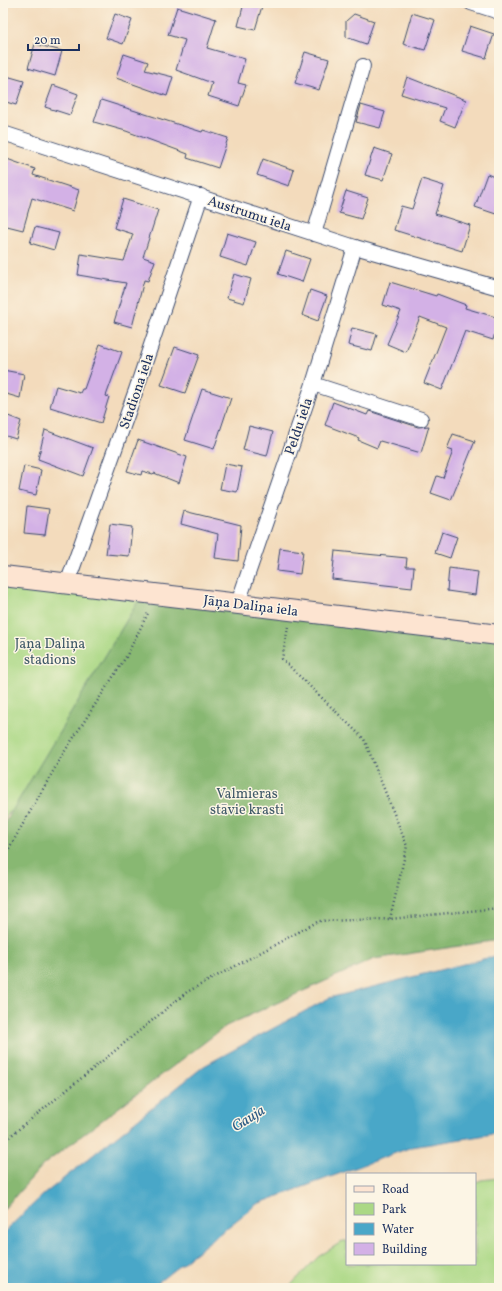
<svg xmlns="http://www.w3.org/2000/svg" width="502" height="1291" font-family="Vollkorn,serif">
	<rect width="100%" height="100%" fill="#fcf5e5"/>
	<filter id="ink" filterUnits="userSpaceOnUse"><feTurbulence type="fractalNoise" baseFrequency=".025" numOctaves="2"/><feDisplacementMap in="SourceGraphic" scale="8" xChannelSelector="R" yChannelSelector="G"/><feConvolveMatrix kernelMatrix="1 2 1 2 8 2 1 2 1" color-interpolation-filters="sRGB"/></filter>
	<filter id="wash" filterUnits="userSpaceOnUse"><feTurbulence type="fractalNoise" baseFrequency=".012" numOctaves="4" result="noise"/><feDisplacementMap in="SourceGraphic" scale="16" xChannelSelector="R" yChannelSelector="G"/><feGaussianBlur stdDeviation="0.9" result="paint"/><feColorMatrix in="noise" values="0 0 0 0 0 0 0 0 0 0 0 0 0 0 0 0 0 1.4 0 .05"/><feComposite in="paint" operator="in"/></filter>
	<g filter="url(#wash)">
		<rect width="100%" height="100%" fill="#f3dbbc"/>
		<g fill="#abd885" stroke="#638472">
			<polygon points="3,585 139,600 10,815 10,810 3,822"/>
			<polygon points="499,1178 499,1288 312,1288 311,1287 288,1288 318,1257 343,1241 347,1241 347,1264 475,1264 475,1183 481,1180"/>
		</g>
		<polygon fill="#88b872" stroke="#527468" points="143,593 499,635 499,940 374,959 226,1026 43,1165 3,1210 3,826"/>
		<polygon fill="#49a7c8" stroke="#326b93" points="499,955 499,1133 412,1147 257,1204 151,1288 3,1288 3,1233 43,1195 204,1066 329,998"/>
		<g id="blocks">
			<g fill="#d3b1e6">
				<polygon points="244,3 262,6 255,30 238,26"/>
				<polygon points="177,7 216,19 207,48 245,59 238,83 246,85 239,106 208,96 212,83 176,70 185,40 168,35"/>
				<polygon points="412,13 435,20 425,50 403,44"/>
				<polygon points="115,14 132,20 123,44 106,38"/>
				<polygon points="354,14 374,21 366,44 346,37 346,21"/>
				<polygon points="470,26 494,34 486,58 462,51"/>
				<polygon points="35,44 62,51 55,76 28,68"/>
				<polygon points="305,52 329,59 319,90 295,83"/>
				<polygon points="124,54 148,62 145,70 173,77 167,96 116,78"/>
				<polygon points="3,75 24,81 16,105 3,101"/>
				<polygon points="407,77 466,100 455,127 440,121 445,108 401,94"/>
				<polygon points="53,85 78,94 70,115 45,107"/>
				<polygon points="101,100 202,132 203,130 228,138 218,168 187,158 188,154 126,131 94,122"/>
				<polygon points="361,105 385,112 380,128 356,122"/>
				<polygon points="374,148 392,154 383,180 365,175"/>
				<polygon points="7,159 35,169 33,175 79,190 73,211 32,198 23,230 3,225 3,207 7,191 3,189 3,170"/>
				<polygon points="263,159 294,170 289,186 257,175"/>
				<polygon points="487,174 499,179 499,215 475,207"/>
				<polygon points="422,179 444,186 435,214 470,225 462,251 394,230 401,206 412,209"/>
				<polygon points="346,191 368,198 361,219 339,213"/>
				<polygon points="123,199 158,210 143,257 155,261 148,281 144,280 132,327 114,322 126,283 78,275 81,254 124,261 133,234 114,228"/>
				<polygon points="35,227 59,233 54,250 30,243"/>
				<polygon points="227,233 256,242 248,266 220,257"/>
				<polygon points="286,251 310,259 302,282 278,274"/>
				<polygon points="234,274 251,279 244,303 227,298"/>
				<polygon points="390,282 436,296 437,294 466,305 465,308 499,318 493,340 465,331 442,390 424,383 446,327 420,317 406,352 387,344 401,311 383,305"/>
				<polygon points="310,290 327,296 318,321 302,315"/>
				<polygon points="352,328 377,334 372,351 348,345"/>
				<polygon points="100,344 122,352 106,396 109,397 101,423 50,407 56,386 80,393 82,389 84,389"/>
				<polygon points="175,347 199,355 185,393 161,385"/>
				<polygon points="3,370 24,374 20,398 3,393"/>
				<polygon points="202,389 231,398 214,449 185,440"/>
				<polygon points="333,402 367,415 369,411 418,427 429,426 421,453 380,441 377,448 358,440 359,438 325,425"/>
				<polygon points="3,414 21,421 16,439 3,435"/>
				<polygon points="249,426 273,432 267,456 243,450"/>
				<polygon points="45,430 93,448 83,476 38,459"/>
				<polygon points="453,434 475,441 451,500 431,493 437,476 443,478 453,451 447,449"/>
				<polygon points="138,440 187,457 179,483 154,473 153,474 142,471 141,475 127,471"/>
				<polygon points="225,464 242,467 237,492 220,489"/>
				<polygon points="24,466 41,470 36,495 19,491"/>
				<polygon points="27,506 49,509 45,535 24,533"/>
				<polygon points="184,511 241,525 238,561 215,558 218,534 181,524"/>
				<polygon points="110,524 132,527 129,556 106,554"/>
				<polygon points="442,532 457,537 450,558 435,553"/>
				<polygon points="280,548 303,551 300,574 277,571"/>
				<polygon points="335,551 407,558 406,567 414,567 412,588 332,579"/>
				<polygon points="449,568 478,572 475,595 447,591"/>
			</g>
		</g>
	</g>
	<g filter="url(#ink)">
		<use href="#blocks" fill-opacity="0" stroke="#3b496c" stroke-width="1"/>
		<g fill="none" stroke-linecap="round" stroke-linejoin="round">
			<defs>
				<g id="street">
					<polyline points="471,3 499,12"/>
					<polyline points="3,133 355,247 499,288"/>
					<polyline points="314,234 363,66"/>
					<polyline points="313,384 421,419"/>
					<polyline points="67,584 136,390 201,196"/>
					<polyline points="238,603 313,384 355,247"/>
				</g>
				<polyline id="secondary" points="3,576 499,635"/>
			</defs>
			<use href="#street" stroke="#3b496c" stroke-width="16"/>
			<use href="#secondary" stroke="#3b496c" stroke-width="22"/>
			<g stroke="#3b496c" stroke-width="2.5" stroke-dasharray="1 3" stroke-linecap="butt">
				<polyline points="288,627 282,659 364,739 407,846 390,919"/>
				<polyline points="3,859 63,754 126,657 149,611"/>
				<polyline points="3,1142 187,992 319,921 390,919 499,908"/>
			</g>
			<use href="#street" stroke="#fff" stroke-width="14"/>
			<use href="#secondary" stroke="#fde4d1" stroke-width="20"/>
		</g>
	</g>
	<g text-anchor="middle" stroke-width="3" stroke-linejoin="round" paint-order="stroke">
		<g font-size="14" fill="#1b2f5e" stroke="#fcf5e5">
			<text transform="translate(250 213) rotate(18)" y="5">Austrumu iela</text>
			<text transform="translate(136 391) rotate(-71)" y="5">Stadiona iela</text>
			<text transform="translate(298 426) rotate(-71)" y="5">Peldu iela</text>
			<text transform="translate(251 605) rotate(7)" y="5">Jāņa Daliņa iela</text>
		</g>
		<g font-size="14" fill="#3f5968" stroke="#fcf5e5">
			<text x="50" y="648">Jāņa Daliņa<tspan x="50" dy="16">stadions</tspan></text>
			<text x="247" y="798">Valmieras<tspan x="247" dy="16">stāvie krasti</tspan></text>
		</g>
		<g font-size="15" font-style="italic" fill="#2b5983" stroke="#fcf5e5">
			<text transform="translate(248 1118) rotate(-32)" y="5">Gauja</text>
		</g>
	</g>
	<rect width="502" height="1291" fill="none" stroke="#fcf5e5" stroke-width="16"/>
	<rect x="346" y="1173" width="130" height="92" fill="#fcf5e5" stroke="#a2a6af"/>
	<rect x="354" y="1186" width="20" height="6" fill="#fde4d1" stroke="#a2a6af"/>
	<text x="382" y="1193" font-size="12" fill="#1b2f5e">Road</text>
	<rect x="354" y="1203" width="20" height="12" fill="#abd885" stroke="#a2a6af"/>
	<text x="382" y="1213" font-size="12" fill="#1b2f5e">Park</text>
	<rect x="354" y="1223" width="20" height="12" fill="#49a7c8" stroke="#a2a6af"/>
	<text x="382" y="1233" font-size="12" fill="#1b2f5e">Water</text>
	<rect x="354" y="1243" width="20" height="12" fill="#d3b1e6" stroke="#a2a6af"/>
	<text x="382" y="1253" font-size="12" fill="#1b2f5e">Building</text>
	<path d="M28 44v6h51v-6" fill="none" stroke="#1b2f5e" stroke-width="2"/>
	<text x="34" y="44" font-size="12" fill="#1b2f5e" stroke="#fcf5e5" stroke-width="3" paint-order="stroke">20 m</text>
</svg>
